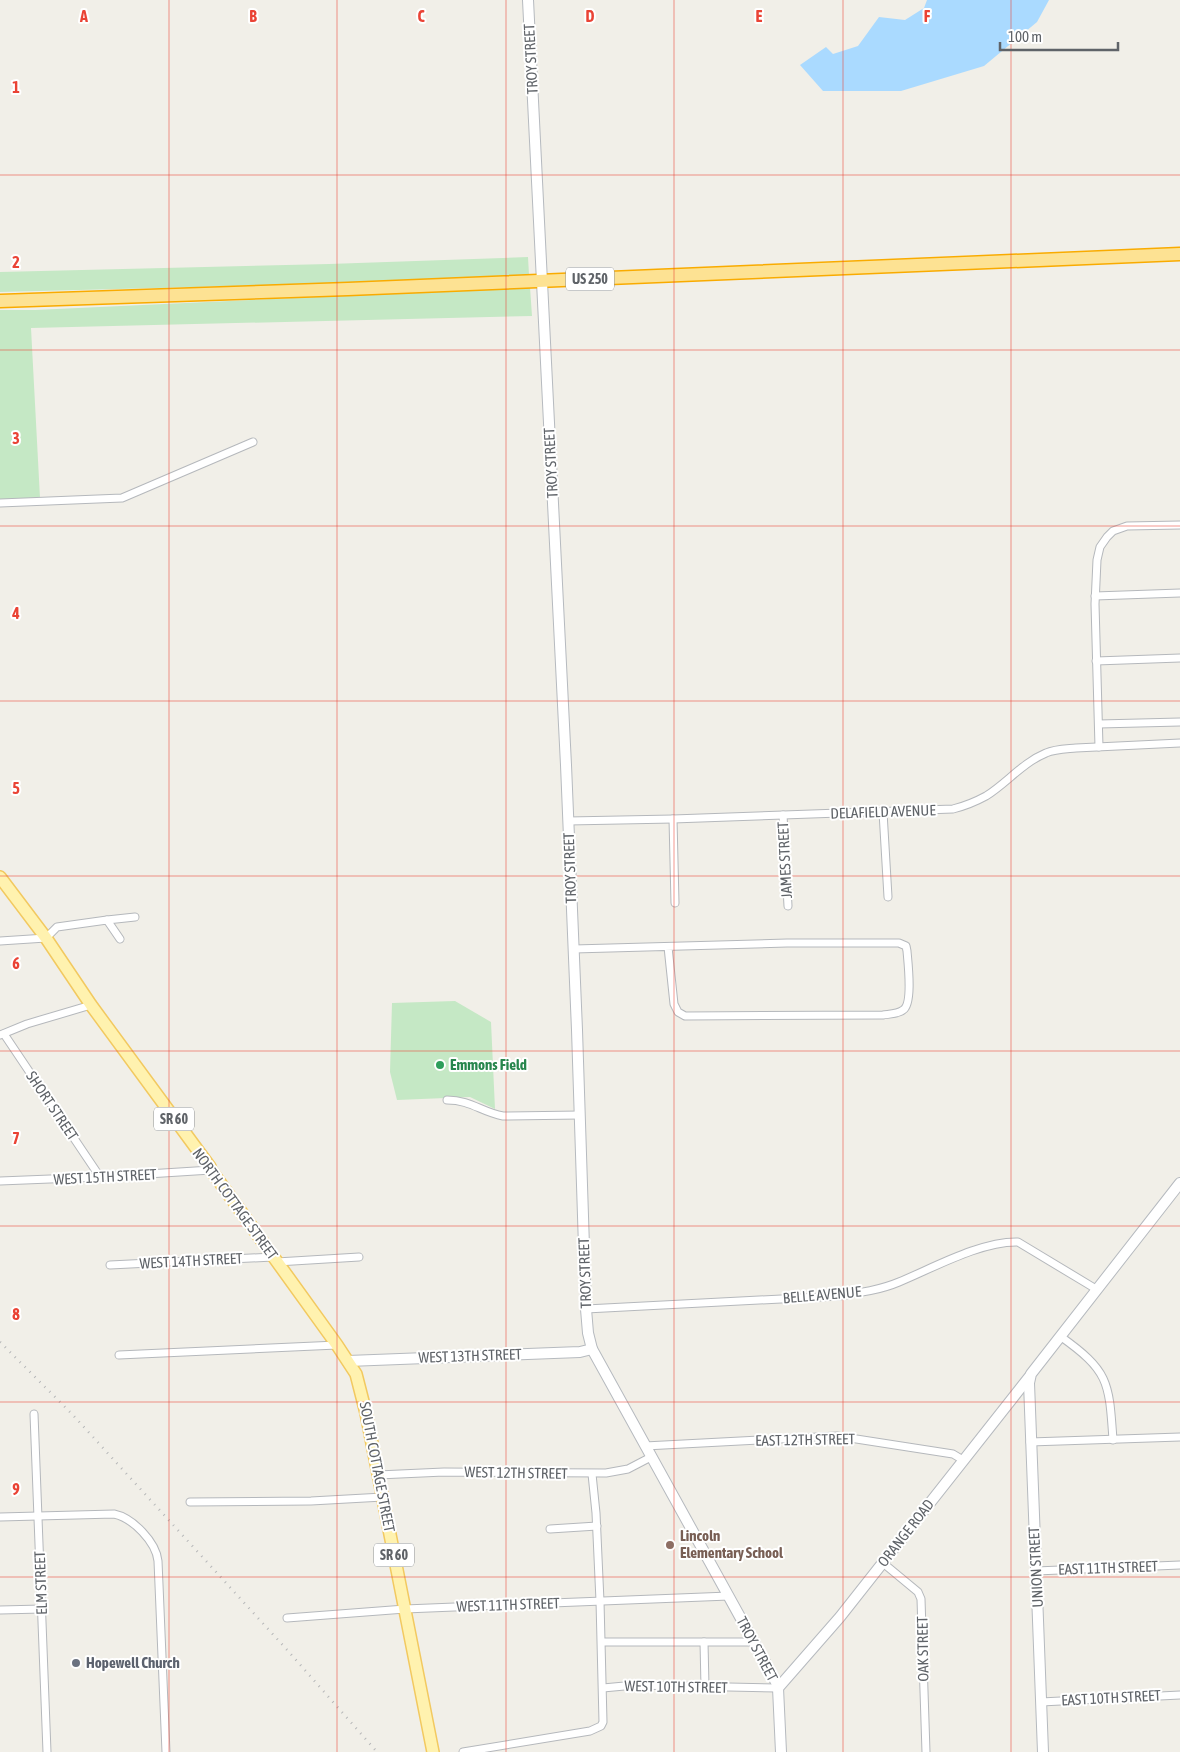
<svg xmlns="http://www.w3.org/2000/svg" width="1180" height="1752" font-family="'Asap Condensed',sans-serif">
	<rect width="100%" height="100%" fill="#f1efe8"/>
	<g fill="#c5e8c5">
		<polygon points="528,257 529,275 279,285 0,292 0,272 329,264"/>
		<polygon points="530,287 532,316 31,328 40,498 0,500 0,310 35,310"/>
		<polygon points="455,1001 491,1022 495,1109 470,1097 397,1100 390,1072 392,1003"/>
	</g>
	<polygon fill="#aadaff" points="927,0 1049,0 1037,22 984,66 901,91 823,91 800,65 826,47 833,54 858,46 879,17 905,20 924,8"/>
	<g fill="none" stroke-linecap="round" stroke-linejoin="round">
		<defs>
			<g id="street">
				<polyline points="0,503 122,498 253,442"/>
				<polyline points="1095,596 1180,593"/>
				<polyline points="1096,661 1180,658"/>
				<polyline points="1099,724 1180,722"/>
				<polyline points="1099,747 1095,604 1097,560 1100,547 1107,537 1113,531 1127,526 1180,525"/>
				<polyline points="883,812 888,897"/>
				<polyline points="783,815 788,906"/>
				<polyline points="673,819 675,903"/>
				<path d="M568,821L673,819L953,809C965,806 975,802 986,796C1007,783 1022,763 1046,753C1055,749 1066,749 1076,748L1180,743"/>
				<polyline points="107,920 135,917"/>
				<polyline points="0,941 46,938 57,927 107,920 120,939"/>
				<path d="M574,949L787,943H899L906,946L907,951C908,963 913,1004 903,1010C898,1014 889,1014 883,1015L685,1016L678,1012L674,1004L668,947"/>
				<polyline points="4,1034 100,1177"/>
				<polyline points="0,1035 27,1024 91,1005"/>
				<path d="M447,1100C471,1100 481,1112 503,1116L580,1115"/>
				<polyline points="0,1181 100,1177 211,1170"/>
				<polyline points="277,1262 359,1257"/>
				<polyline points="110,1265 273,1257"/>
				<path d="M586,1309L839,1296C859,1293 880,1290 899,1282C933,1268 981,1241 1018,1242L1096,1289"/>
				<path d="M1060,1336C1109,1371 1109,1381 1113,1440"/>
				<polyline points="119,1355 337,1345"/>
				<polyline points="34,1414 47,1752"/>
				<polyline points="1030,1442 1180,1437"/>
				<polyline points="645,1446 837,1436 953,1454 963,1460"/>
				<polyline points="378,1475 444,1472 606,1473 628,1469 651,1457"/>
				<polyline points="190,1502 311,1501 383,1497"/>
				<path d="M0,1517L114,1514C133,1518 156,1542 158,1561L166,1752"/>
				<polyline points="550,1529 597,1526"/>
				<polyline points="883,1563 918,1592 921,1599 926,1752"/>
				<polyline points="1036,1571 1180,1565"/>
				<polyline points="0,1610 42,1609"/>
				<polyline points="287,1618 405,1609 729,1596"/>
				<polyline points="602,1642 754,1642"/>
				<polyline points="704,1642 705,1687"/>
				<polyline points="603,1688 635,1685 778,1688"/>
				<polyline points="1041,1702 1180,1695"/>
				<polyline points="463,1752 590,1731 601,1726 603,1722 600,1601 596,1513 592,1474"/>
			</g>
			<g id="secondary">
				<polyline points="528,0 566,765 577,1030 586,1309 588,1333 592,1349 776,1682 778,1688 781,1752"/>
				<polyline points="348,1361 580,1352 592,1349"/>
				<polyline points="778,1688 840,1617 1030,1376"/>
				<polyline points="1043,1752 1029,1383 1031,1374 1180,1183"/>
			</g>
			<polyline id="primary" points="0,877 46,938 91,1005 210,1167 211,1170 337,1345 356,1374 366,1413 433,1752"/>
			<polyline id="highway" points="0,301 348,289 1180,254"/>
		</defs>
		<use href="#street" stroke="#b5b8bc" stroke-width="9"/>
		<use href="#secondary" stroke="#b6babf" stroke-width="12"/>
		<use href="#primary" stroke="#f2c960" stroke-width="14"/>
		<use href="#highway" stroke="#f9ab00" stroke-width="15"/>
		<use href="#street" stroke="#fff" stroke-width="7"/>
		<use href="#secondary" stroke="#fff" stroke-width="10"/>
		<use href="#primary" stroke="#fff2af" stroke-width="11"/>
		<use href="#highway" stroke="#fde293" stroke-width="12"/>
		<polyline stroke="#b6b7b8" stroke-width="2.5" stroke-dasharray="1 6" stroke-linecap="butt" points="0,1342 72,1414 289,1652 377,1752"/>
	</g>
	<path fill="none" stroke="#ea4335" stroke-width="1" stroke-opacity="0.55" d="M169,0V1752M337,0V1752M506,0V1752M674,0V1752M843,0V1752M1011,0V1752M0,175H1180M0,350H1180M0,526H1180M0,701H1180M0,876H1180M0,1051H1180M0,1226H1180M0,1402H1180M0,1577H1180"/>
	<circle fill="#2e9e5b" stroke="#fff" stroke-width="2" cx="440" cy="1065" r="5"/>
	<circle fill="#8d6e63" stroke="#fff" stroke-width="2" cx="670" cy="1545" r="5"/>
	<circle fill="#6b7280" stroke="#fff" stroke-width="2" cx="76" cy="1663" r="5"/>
	<g text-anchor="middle" stroke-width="4" stroke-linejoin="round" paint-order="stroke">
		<g fill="#fff" stroke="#8f9295" stroke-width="1">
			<rect x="566" y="267.5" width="48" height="23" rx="4"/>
			<rect x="154" y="1107.5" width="40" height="23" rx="4"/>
			<rect x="374" y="1543.5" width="40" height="23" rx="4"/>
		</g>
		<g font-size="14" font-weight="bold" fill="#5f6368">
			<text x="590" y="284">US 250</text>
			<text x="174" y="1124">SR 60</text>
			<text x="394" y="1560">SR 60</text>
		</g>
		<g font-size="15" fill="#5f6368" stroke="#fff">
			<text transform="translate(531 59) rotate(-93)" y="5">TROY STREET</text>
			<text transform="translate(551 463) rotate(-93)" y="5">TROY STREET</text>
			<text transform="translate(883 812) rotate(-2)" y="5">DELAFIELD AVENUE</text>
			<text transform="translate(785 860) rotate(-93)" y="5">JAMES STREET</text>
			<text transform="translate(570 868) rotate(-92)" y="5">TROY STREET</text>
			<text transform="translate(52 1106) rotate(56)" y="5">SHORT STREET</text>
			<text transform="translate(105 1177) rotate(-3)" y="5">WEST 15TH STREET</text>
			<text transform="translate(235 1204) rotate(54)" y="5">NORTH COTTAGE STREET</text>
			<text transform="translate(191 1261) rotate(-3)" y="5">WEST 14TH STREET</text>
			<text transform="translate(585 1273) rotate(-92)" y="5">TROY STREET</text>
			<text transform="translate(822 1295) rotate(-5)" y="5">BELLE AVENUE</text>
			<text transform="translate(470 1356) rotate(-2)" y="5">WEST 13TH STREET</text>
			<text transform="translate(805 1440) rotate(-1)" y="5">EAST 12TH STREET</text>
			<text transform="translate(377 1467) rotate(79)" y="5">SOUTH COTTAGE STREET</text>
			<text transform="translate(516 1473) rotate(1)" y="5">WEST 12TH STREET</text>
			<text transform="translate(906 1533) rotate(-52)" y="5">ORANGE ROAD</text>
			<text transform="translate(1036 1567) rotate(-93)" y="5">UNION STREET</text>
			<text transform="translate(1108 1568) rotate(-2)" y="5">EAST 11TH STREET</text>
			<text transform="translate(41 1583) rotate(-92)" y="5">ELM STREET</text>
			<text transform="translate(508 1605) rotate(-2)" y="5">WEST 11TH STREET</text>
			<text transform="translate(757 1649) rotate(62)" y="5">TROY STREET</text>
			<text transform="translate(923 1649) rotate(-91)" y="5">OAK STREET</text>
			<text transform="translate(676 1687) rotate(1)" y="5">WEST 10TH STREET</text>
			<text transform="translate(1111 1698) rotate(-3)" y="5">EAST 10TH STREET</text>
		</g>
		<g font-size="15" font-weight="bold" fill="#27864d" stroke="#fff" text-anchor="start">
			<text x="450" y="1070">Emmons Field</text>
		</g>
		<g font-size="15" font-weight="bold" fill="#785e54" stroke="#fff" text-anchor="start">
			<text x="680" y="1541">Lincoln<tspan x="680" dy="17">Elementary School</tspan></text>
		</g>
		<g font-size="15" font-weight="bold" fill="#5b616d" stroke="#fff" text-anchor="start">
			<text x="86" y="1668">Hopewell Church</text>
		</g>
	</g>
	<g font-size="16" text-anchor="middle" font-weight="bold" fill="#ea4335" stroke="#fff" stroke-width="4" stroke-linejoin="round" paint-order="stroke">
		<text x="84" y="22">A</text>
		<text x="253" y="22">B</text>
		<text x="421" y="22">C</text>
		<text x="590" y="22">D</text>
		<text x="759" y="22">E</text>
		<text x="927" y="22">F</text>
		<text x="16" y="93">1</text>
		<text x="16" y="268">2</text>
		<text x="16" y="444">3</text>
		<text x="16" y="619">4</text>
		<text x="16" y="794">5</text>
		<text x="16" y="969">6</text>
		<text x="16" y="1144">7</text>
		<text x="16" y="1320">8</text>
		<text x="16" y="1495">9</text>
	</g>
	<path d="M1000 42v8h118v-8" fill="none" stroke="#5f6368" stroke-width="2.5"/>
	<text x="1008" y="42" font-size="15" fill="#5f6368" stroke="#ffffff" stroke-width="4" paint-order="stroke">100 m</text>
</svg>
